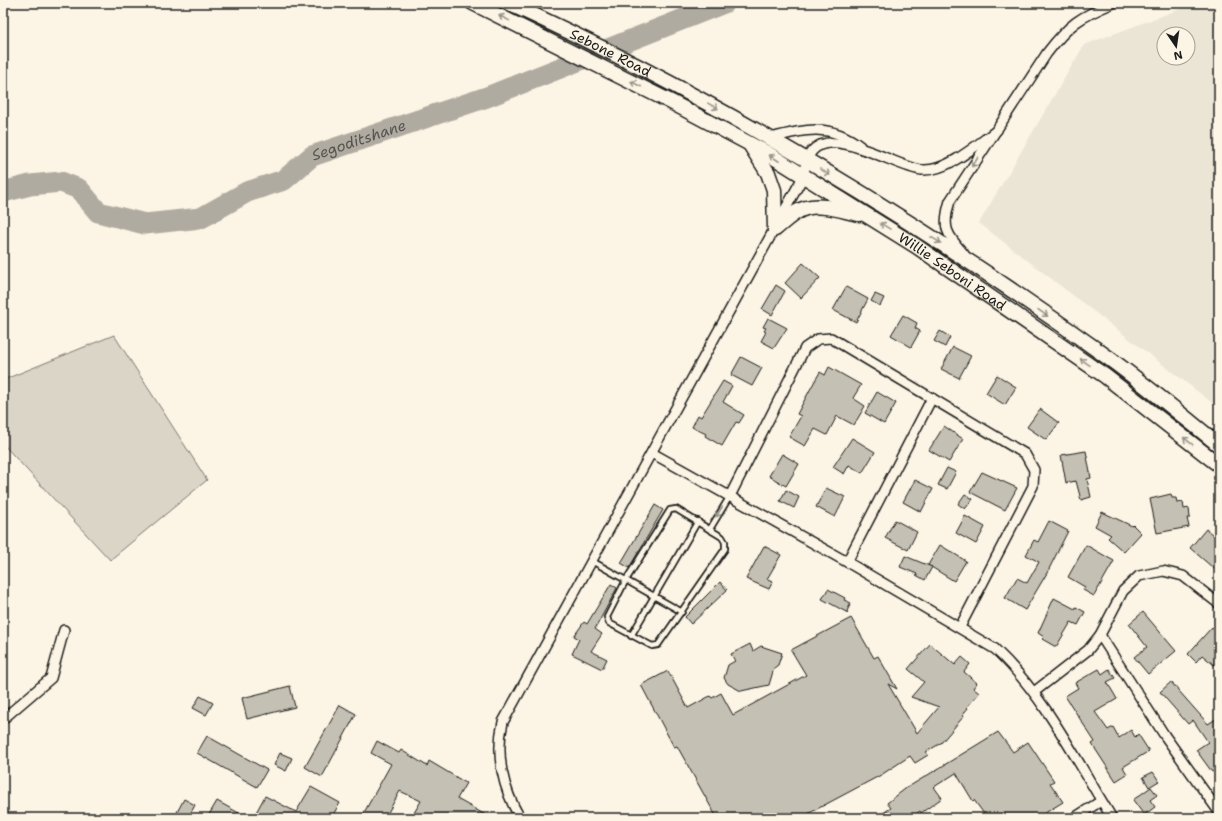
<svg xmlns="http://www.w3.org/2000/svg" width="1222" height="821" font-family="'Shantell Sans',sans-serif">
	<rect width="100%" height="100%" fill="#fcf5e5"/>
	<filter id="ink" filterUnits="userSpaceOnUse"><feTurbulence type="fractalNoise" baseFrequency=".025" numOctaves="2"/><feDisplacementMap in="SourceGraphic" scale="8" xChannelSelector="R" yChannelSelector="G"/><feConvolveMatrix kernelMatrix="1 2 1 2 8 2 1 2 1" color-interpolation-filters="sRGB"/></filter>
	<g filter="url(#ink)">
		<path fill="#ebe5d6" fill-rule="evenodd" d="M1196,3H1219V408L979,223L1084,45ZM1164,34H1188V58H1164Z"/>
		<polygon fill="#dbd5c8" stroke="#7c7872" points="114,335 207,480 110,560 3,444 3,380"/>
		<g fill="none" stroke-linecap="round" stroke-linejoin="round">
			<path stroke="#b0aba1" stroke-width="21" id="s1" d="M3,192L30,185L61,182L79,189L98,212L145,224L201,218L247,192L284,180L312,156L487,97L724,3"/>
		</g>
		<g fill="#c4c0b3" stroke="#1c1c1c">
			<polygon points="803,263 820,278 801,298 785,283"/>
			<polygon points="776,285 785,291 772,315 762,309"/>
			<polygon points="846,287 868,299 856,322 833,310"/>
			<polygon points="875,294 884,298 880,306 871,301"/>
			<polygon points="903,315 917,323 915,328 920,331 911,347 891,335"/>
			<polygon points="768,318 787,328 774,348 761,341 766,332 764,331 766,328 763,327"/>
			<polygon points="940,331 950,337 945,347 934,341"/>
			<polygon points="953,347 971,356 959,378 941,369"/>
			<polygon points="741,357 762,368 752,386 731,375"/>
			<polygon points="829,367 861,385 853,398 865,406 854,425 837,416 827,435 815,429 805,446 789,437 801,416 797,414 812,386 820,372 825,375"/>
			<polygon points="997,375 1016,387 1005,405 986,393"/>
			<polygon points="723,381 732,386 723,402 744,415 739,423 736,422 722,446 705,436 706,434 692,427 698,415 701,417"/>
			<polygon points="877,392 896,403 884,424 865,413"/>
			<polygon points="1040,409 1059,423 1046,440 1027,427"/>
			<polygon points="944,426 963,439 949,462 929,450"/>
			<polygon points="852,438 875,452 862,473 849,465 844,474 833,467"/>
			<polygon points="1086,451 1091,478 1087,479 1091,497 1081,500 1076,481 1066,483 1061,455"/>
			<polygon points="782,454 799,464 786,486 769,476"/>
			<polygon points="947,468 956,472 947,489 938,485"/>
			<polygon points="982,472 1017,488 1005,510 970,492"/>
			<polygon points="915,480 933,489 921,512 903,502"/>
			<polygon points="826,488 845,497 835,517 816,507"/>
			<polygon points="786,490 799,497 794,508 780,501"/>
			<polygon points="965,494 973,499 965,509 958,504"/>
			<polygon points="1171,494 1172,498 1176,498 1177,503 1183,502 1184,509 1189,508 1190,518 1187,518 1189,527 1157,533 1150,499"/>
			<polygon points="655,505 663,510 629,568 621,563"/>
			<polygon points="1102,512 1132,526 1133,525 1141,533 1124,552 1108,538 1111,535 1095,526"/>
			<polygon points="965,516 985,527 976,544 956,533"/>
			<polygon points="895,520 917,532 908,550 885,538"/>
			<polygon points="1049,521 1068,531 1047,573 1025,610 1005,598 1017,578 1027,583 1039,562 1026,555 1034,540 1038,542"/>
			<polygon points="1206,529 1219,540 1219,573 1190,548"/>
			<polygon points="940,545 966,561 954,581 928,565"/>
			<polygon points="1086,545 1114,561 1094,596 1083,590 1085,587 1068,577"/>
			<polygon points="764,546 781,555 767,579 773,581 769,589 746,579"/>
			<polygon points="905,556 932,567 925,580 916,575 917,574 900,567"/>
			<polygon points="720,582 727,590 691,624 685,617"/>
			<polygon points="611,584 617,588 595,629 602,634 591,651 607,659 602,669 572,654 579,639 574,636 584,622 587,624"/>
			<polygon points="828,589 845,598 844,600 851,603 847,611 848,613 822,599"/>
			<polygon points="1054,598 1075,609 1076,607 1085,612 1078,625 1071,622 1056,647 1042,639 1044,637 1038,633"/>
			<polygon points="1143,612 1176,651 1148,674 1134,657 1147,647 1129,624"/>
			<polygon points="851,618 874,658 878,656 897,689 888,684 917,733 939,707 911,697 924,682 908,669 930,644 955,665 962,657 970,664 964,672 977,683 973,688 979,693 967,707 968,708 963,714 964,716 941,743 926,752 928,755 915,763 910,756 881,775 800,818 717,818 677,746 674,747 641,685 668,671 688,708 710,696 712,698 721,693 733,715 806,675 791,650"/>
			<polygon points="1212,627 1219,634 1219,669 1202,655 1196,662 1188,654"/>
			<polygon points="750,644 753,651 761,646 782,653 778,665 774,668 769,685 741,691 728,684 724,678 728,665 735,661 731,654"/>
			<polygon points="1099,669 1102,674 1109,669 1115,678 1107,682 1117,699 1095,712 1108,730 1113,727 1119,738 1131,730 1135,737 1138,734 1149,751 1123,767 1127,774 1116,781 1092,744 1095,742 1065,696 1078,688 1075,683"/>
			<polygon points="1171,682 1208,724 1219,717 1219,768 1212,772 1196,750 1208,742 1193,720 1188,724 1160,692"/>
			<polygon points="290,686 295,707 247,719 242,698"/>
			<polygon points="200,696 213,703 206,715 193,708"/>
			<polygon points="340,705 356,714 322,777 305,767"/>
			<polygon points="998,732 1013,752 1028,742 1054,781 1050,783 1063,802 1037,818 987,818 974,800 973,801 956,773 934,787 942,798 921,813 920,811 910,818 875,818 891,808 887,803 905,789"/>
			<polygon points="207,736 267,770 257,787 197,753"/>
			<polygon points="377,741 399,753 401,750 427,766 429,761 466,783 457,799 491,818 411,818 421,801 400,791 385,818 361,818 391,764 371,753"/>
			<polygon points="280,753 292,758 286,771 274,765"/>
			<polygon points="1153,772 1159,781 1149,787 1143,777"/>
			<polygon points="311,787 340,803 331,818 253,818 265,796 296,812"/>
			<polygon points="1151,787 1157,795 1150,800 1155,807 1144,815 1133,800"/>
			<polygon points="184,799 195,805 188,818 174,818"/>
			<polygon points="217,801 248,818 207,818"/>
		</g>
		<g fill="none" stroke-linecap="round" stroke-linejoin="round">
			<defs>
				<g id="lane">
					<polygon points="676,509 722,537 725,542 725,549 658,645 652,646 609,623 607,617 626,580 670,510"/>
					<polyline points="710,529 730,496"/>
					<polyline points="592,561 682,612"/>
					<polyline points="631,636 698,521"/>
				</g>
				<g id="street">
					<path d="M771,138C804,129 830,123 860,146"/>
					<path d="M964,254C946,234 942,227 950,201L1047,53C1069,24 1080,17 1113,3"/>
					<path d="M652,453L847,562L995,649C1045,696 1076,760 1112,818"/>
					<polyline points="730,496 805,348 818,339 831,338 1025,454 1034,470 1033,486 960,627"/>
					<polyline points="847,562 932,398"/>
					<polyline points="1100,635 1165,736 1219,812"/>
					<polyline points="1034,692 1088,650 1100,635 1123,591 1139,576 1163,571 1183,576 1219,604"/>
					<polyline points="3,719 51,678 64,630"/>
					<path d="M520,818C503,789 495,755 503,722L803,177C805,168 806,158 812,151C834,125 897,168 922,170C947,172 978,144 997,130"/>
					<polyline points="1074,818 1101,801"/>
				</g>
				<g id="primary">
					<path id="s2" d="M473,3L671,102L767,153L916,246L1105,376L1219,465"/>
					<path id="s3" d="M508,3C720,100 920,222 1110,359C1147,386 1183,416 1219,445"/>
					<polyline points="751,146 768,173 774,190 775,229"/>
					<path d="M775,229C784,222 794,211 806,208C822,203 843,211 859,214"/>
				</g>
			</defs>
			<use href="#lane" stroke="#1c1c1c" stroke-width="8"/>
			<use href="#street" stroke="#1c1c1c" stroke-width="12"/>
			<use href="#primary" stroke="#1c1c1c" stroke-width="17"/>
			<use href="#lane" stroke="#fcf5e5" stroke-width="4.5"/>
			<use href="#street" stroke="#fcf5e5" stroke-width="9"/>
			<use href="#primary" stroke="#fcf5e5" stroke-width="14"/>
		</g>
		<defs><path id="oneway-shaft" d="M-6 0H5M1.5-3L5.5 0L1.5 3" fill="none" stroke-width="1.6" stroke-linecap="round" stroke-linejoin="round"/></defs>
		<g stroke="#97938b">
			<use href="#oneway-shaft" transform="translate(504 18) rotate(-154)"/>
			<use href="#oneway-shaft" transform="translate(636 84) rotate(-153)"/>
			<use href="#oneway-shaft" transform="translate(713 106) rotate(29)"/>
			<use href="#oneway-shaft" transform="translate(774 158) rotate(-147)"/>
			<use href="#oneway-shaft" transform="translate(975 162) rotate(123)"/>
			<use href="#oneway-shaft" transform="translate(825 172) rotate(31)"/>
			<use href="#oneway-shaft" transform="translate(885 226) rotate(-148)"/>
			<use href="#oneway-shaft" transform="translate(936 240) rotate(32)"/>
			<use href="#oneway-shaft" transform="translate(1043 313) rotate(35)"/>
			<use href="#oneway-shaft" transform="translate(1085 362) rotate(-145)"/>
			<use href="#oneway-shaft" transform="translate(1188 441) rotate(-142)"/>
			<use href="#oneway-shaft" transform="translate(719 512) rotate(122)"/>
		</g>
	</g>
	<g text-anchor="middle" stroke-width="4" stroke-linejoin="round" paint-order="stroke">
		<g font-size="14" fill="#1c1c1c" stroke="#fcf5e5">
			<text dy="5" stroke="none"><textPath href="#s3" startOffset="114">Sebone Road</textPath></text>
			<text dy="5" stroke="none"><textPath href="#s2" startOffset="550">Willie Seboni Road</textPath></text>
		</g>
		<g font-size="15" font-style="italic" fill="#575551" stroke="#fcf5e5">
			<text dy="5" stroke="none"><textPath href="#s1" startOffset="391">Segoditshane</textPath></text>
		</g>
	</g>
	<rect width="1222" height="821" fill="none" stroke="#fcf5e5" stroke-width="16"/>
	<rect x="8" y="8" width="1206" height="805" fill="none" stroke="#1c1c1c" stroke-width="1.5" filter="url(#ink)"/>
	<g transform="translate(1176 46) rotate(167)"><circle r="19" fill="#fcf5e5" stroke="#a29e95"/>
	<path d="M0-3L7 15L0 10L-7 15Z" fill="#1c1c1c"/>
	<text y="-6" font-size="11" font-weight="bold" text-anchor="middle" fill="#1c1c1c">N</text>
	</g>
</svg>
